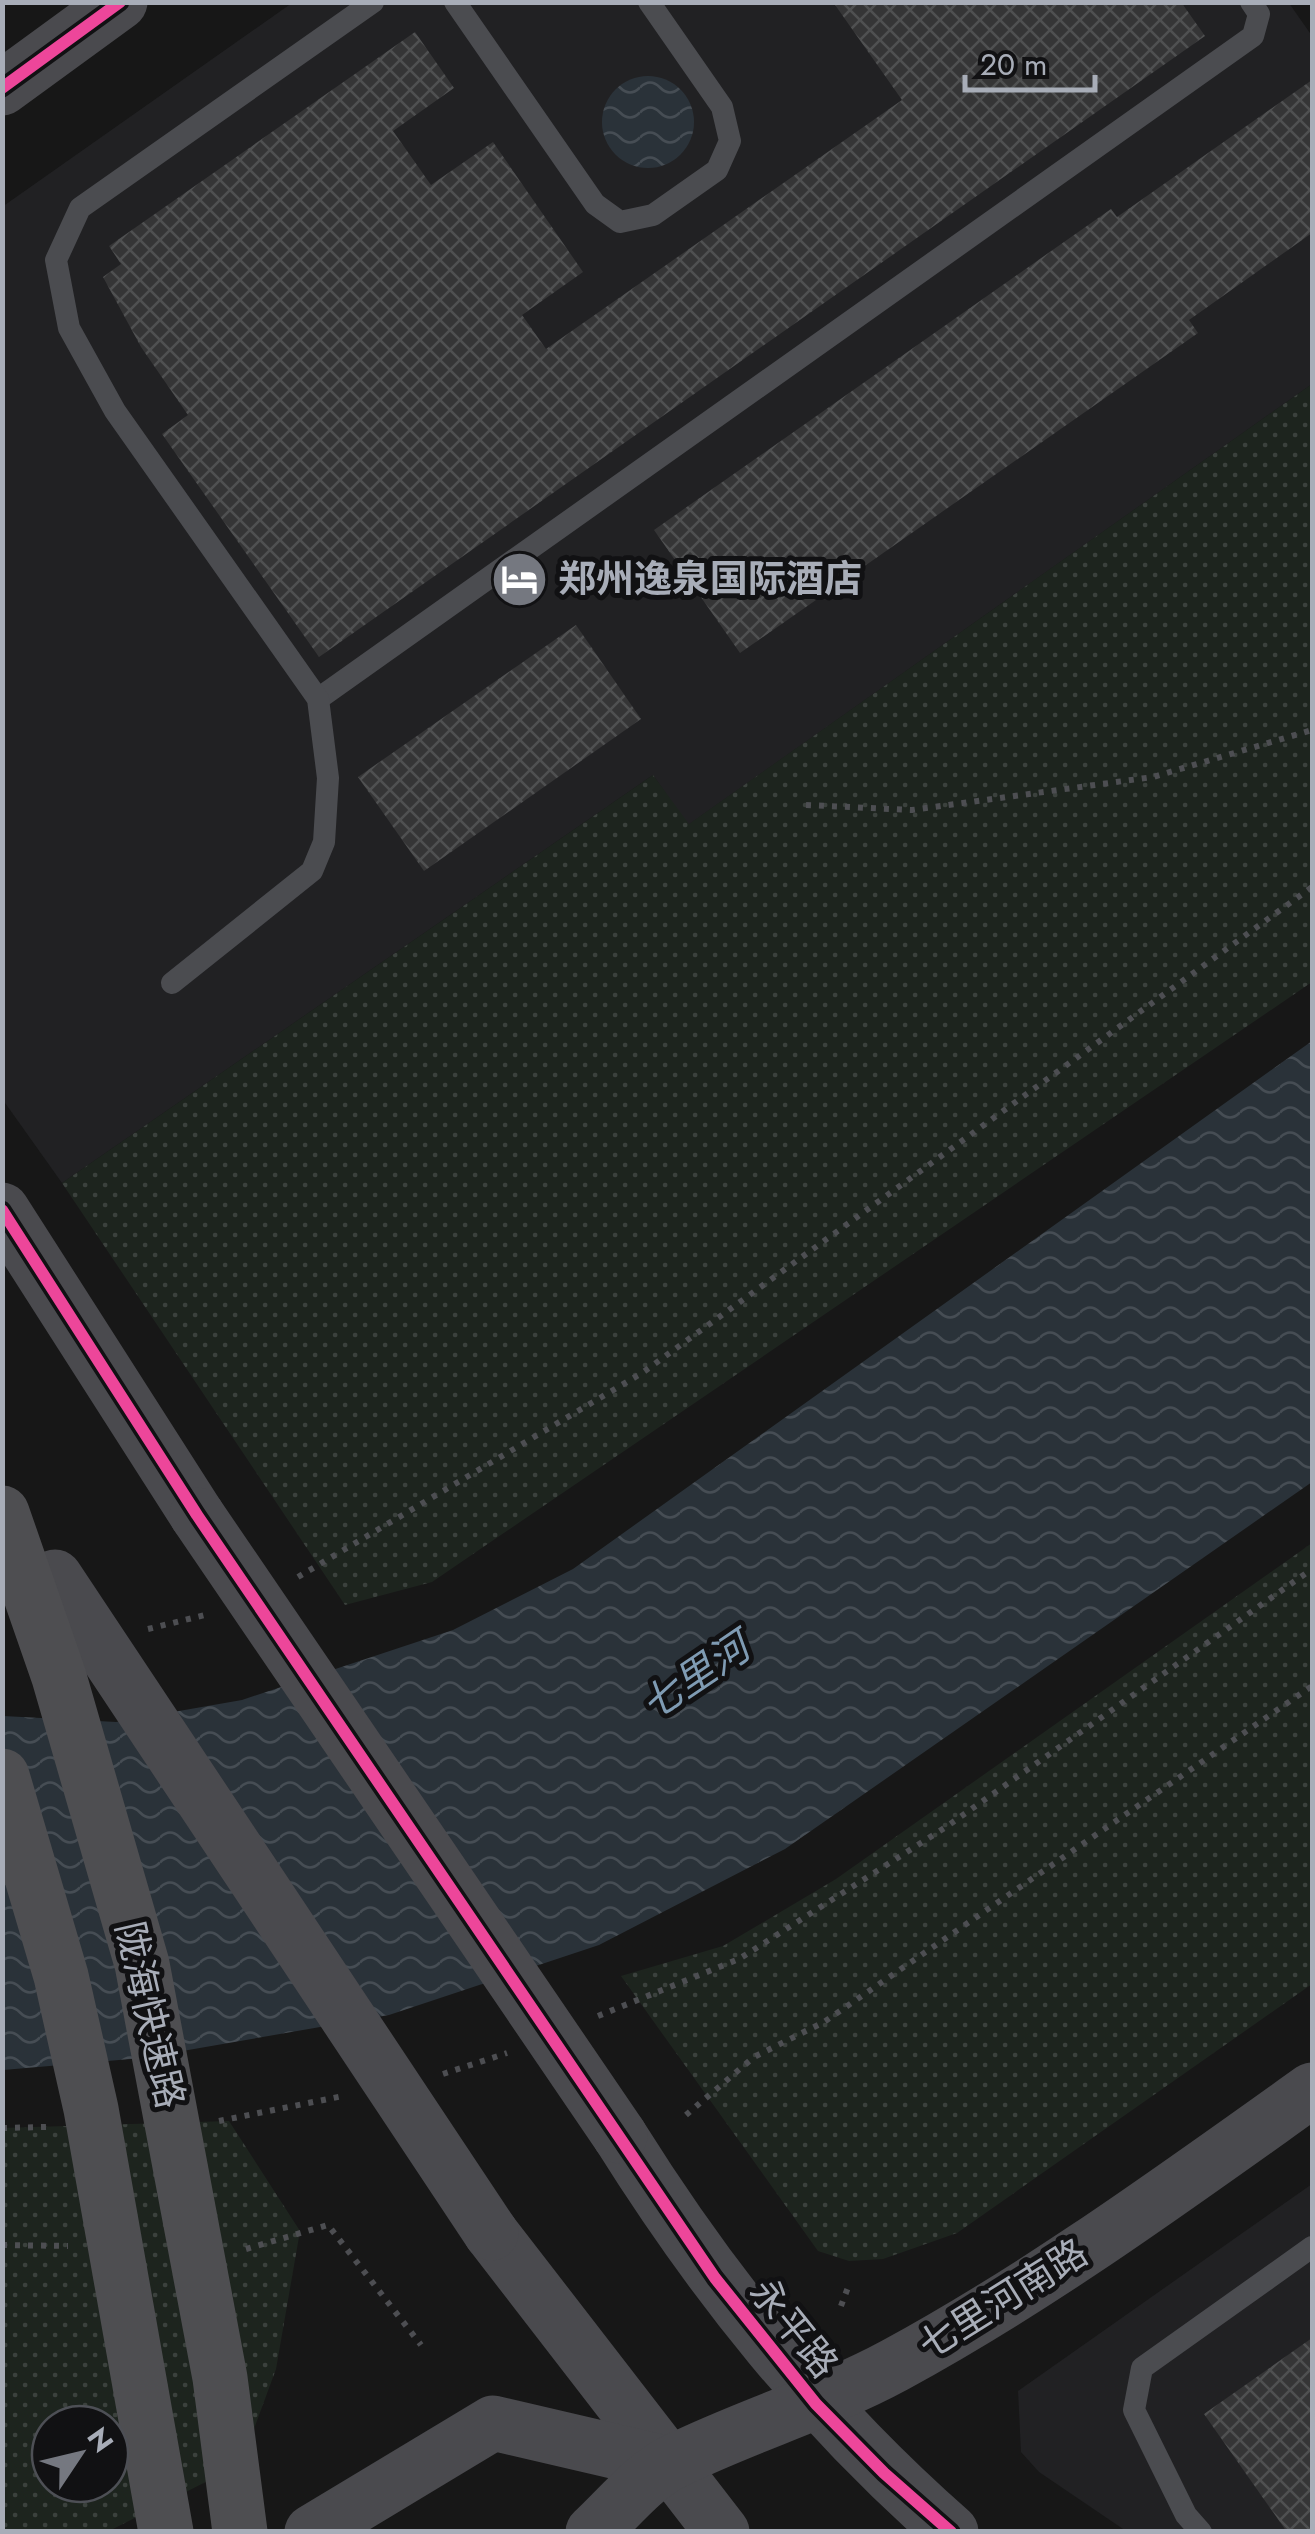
<svg xmlns="http://www.w3.org/2000/svg" width="1315" height="2534" font-family="Jost,'Noto Sans SC',sans-serif">
	<defs>
		<pattern id="green-dots" width="8" height="8" patternUnits="userSpaceOnUse" patternTransform="scale(2.5)"><rect width="8" height="8" fill="#1d241e"/><path d="M2 2h.1M6 6h.1" fill="none" stroke="#3b413d" stroke-width="1.8" stroke-linecap="round"/></pattern>
		<pattern id="water-waves" width="16" height="10" patternUnits="userSpaceOnUse" patternTransform="scale(2.5)"><rect width="16" height="10" fill="#2a3239"/><path d="M0 5q4-4 8 0t8 0" fill="none" stroke="#464d54"/></pattern>
		<pattern id="building-cross-hatch" width="8" height="8" patternUnits="userSpaceOnUse" patternTransform="scale(2.5)"><rect width="8" height="8" fill="#353536"/><path d="M0 0l8 8M0 8l8-8" fill="none" stroke="#4f5051"/></pattern>
	</defs>
	<rect width="100%" height="100%" fill="#171717"/>
	<g fill="#212123">
		<polygon points="292,3 1289,3 1312,36 1312,384 688,825 653,775 62,1183 3,1100 2,207"/>
		<polygon points="1312,2184 1312,2531 1126,2531 1039,2472 1021,2452 1018,2391"/>
	</g>
	<g fill="url(#green-dots)" fill-rule="evenodd">
		<polygon points="1312,384 1312,982 432,1582 345,1605 62,1183 653,775 689,824"/>
		<polygon points="1312,1543 1312,1984 957,2233 883,2259 849,2261 818,2251 621,1976 723,1946 836,1879"/>
		<path d="M229,2121L300,2231L276,2369L241,2464L109,2531H3L2,2128ZM50,2424H110V2484H50Z"/>
	</g>
	<g fill="url(#water-waves)">
		<circle cx="648" cy="122" r="46"/>
		<polygon points="1312,1041 1312,1482 785,1849 599,1945 389,2015 142,2058 3,2070 3,1716 116,1722 242,1700 453,1630 573,1569"/>
	</g>
	<g fill="url(#building-cross-hatch)">
		<polygon points="833,2 1181,2 1205,36 319,657 162,434 188,415 141,347 103,277 121,264 109,246 415,32 454,88 393,131 431,185 493,142 583,272 522,315 546,349 902,100"/>
		<polygon points="1312,80 1312,233 1189,320 1198,333 740,653 654,530 1111,209 1117,217"/>
		<polygon points="576,625 641,719 424,871 358,777"/>
		<polygon points="1312,2338 1312,2532 1287,2532 1204,2414"/>
	</g>
	<g fill="none" stroke-linecap="round" stroke-linejoin="round">
		<g stroke="#4d4e52" stroke-width="6" stroke-dasharray="5 8" stroke-linecap="butt">
			<polyline points="806,805 912,810 1153,777 1312,730"/>
			<polyline points="298,1577 642,1373 1312,887"/>
			<polyline points="148,1629 209,1614"/>
			<polyline points="598,2016 739,1959 946,1827 1312,1569"/>
			<polyline points="443,2074 507,2053"/>
			<polyline points="686,2115 754,2057 824,2022 1312,1686"/>
			<polyline points="219,2121 343,2096"/>
			<polyline points="2,2128 46,2127"/>
			<polyline points="2,2245 68,2246"/>
			<polyline points="246,2249 328,2225 421,2345"/>
			<polyline points="841,2306 850,2282"/>
		</g>
		<g stroke="#4b4c50" stroke-width="22">
			<polyline points="455,2 595,204 620,222 653,215 717,170 730,141 722,107 649,2"/>
			<polyline points="318,699 1253,36 1259,14 1251,2"/>
			<polyline points="172,983 312,871 324,842 328,778 318,699 115,411 69,328 56,260 80,208 373,2"/>
			<polyline points="1201,2532 1186,2515 1134,2410 1142,2368 1312,2247"/>
		</g>
		<g stroke="#4a4a4e" stroke-width="55">
			<polyline points="2,88 120,2"/>
			<polyline points="2,1210 197,1515"/>
			<path d="M620,2136C714,2286 818,2415 951,2532"/>
			<polyline points="491,2233 722,2532"/>
			<polyline points="312,2532 493,2423 669,2464"/>
			<path d="M593,2532C617,2510 644,2476 673,2462C745,2426 823,2404 895,2365C1042,2285 1177,2186 1312,2090"/>
		</g>
		<g stroke="#4a4a4e" stroke-width="55">
			<polyline points="197,1515 620,2136"/>
			<polyline points="55,1577 491,2233"/>
		</g>
		<g stroke="#4e4e51" stroke-width="55">
			<polyline points="2,1513 59,1677 142,1964 220,2378 240,2532"/>
			<polyline points="2,1776 61,1976 91,2109 166,2532"/>
		</g>
		<defs>
			<g id="cycleway">
				<polyline points="2,88 120,2"/>
				<polyline points="2,1210 197,1515 715,2278 816,2404 884,2473 951,2532"/>
			</g>
		</defs>
		<use href="#cycleway" stroke="#111113" stroke-width="19"/>
		<use href="#cycleway" stroke="#ed469a" stroke-width="12"/>
	</g>
	<defs>
		<symbol id="hotel-disc" viewBox="-11 -11 22 22"><circle r="9.5" fill="#757880" stroke="#111113"/><path d="M-6-4.5h1.5V1H6V5H4.5V3h-9V5H-6ZM-4 0a1.8 1.8 0 1 1 3.6 0ZM.5 0V-2.5h3Q6-2.5 6 0Z" fill="#fff"/></symbol>
	</defs>
	<g fill-rule="evenodd">
		<use href="#hotel-disc" x="488" y="548" width="63" height="63"/>
	</g>
	<g text-anchor="middle" stroke-width="10" stroke-linejoin="round" paint-order="stroke">
		<g font-size="38" font-weight="bold" fill="#a8adb8" stroke="#111113" text-anchor="start">
			<text x="558" y="592">郑州逸泉国际酒店</text>
		</g>
		<g font-size="38" fill="#a8adb8" stroke="#111113">
			<text transform="translate(150 2015) rotate(77)" y="13">陇海快速路</text>
			<text transform="translate(1003 2299) rotate(-32)" y="13">七里河南路</text>
			<text transform="translate(794 2328) rotate(51)" y="13">永平路</text>
		</g>
		<g font-size="40" font-style="italic" fill="#7f9bb3" stroke="#111113">
			<text transform="translate(695 1676) rotate(-34)" y="14">七里河</text>
		</g>
	</g>
	<rect width="1315" height="2534" fill="none" stroke="#a8adb8" stroke-width="10"/>
	<g transform="translate(80 2454) rotate(55)"><circle r="48" fill="#111113" stroke="#4d4f55" stroke-width="2.5"/>
	<path d="M0-8L18 38L0 25L-18 38Z" fill="#757880"/>
	<text y="-15" font-size="28" font-weight="bold" text-anchor="middle" fill="#a8adb8">N</text>
	</g>
	<path d="M965 75v15h130v-15" fill="none" stroke="#a8adb8" stroke-width="5"/>
	<text x="980" y="75" font-size="30" fill="#a8adb8" stroke="#111113" stroke-width="8" paint-order="stroke">20 m</text>
</svg>
